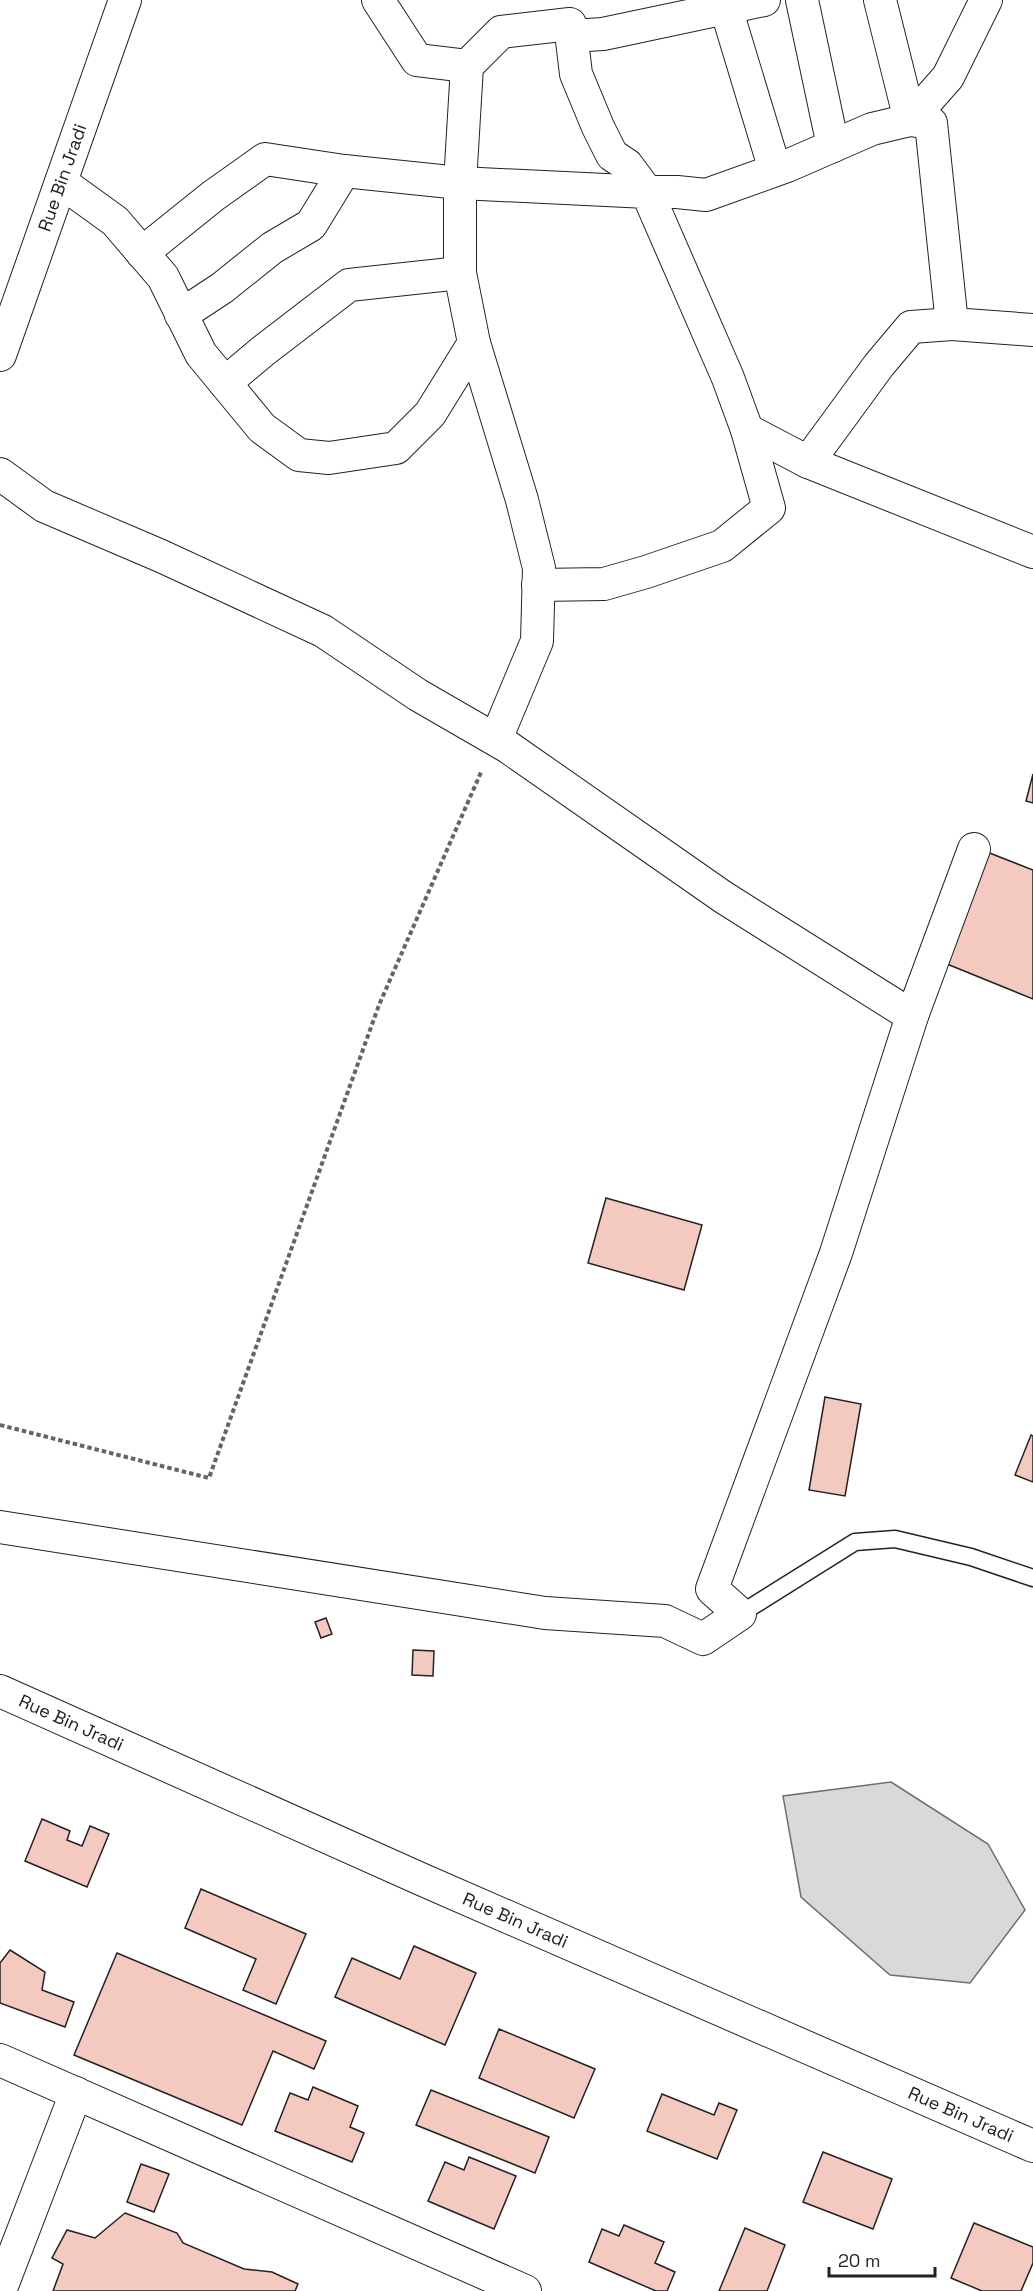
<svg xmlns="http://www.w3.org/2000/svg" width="1033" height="2291" font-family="'Space Grotesk',sans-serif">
	<rect width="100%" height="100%" fill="#fff"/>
	<polygon fill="#d9d9d9" stroke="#6f6f6f" stroke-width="1.5" points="891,1782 988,1844 1025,1910 970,1983 890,1975 801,1897 783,1796"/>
	<g fill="#f3c9c0" stroke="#222" stroke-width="1.5">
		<polygon points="1033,774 1033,803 1026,801"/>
		<polygon points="987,852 1033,870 1033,999 942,962"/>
		<polygon points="606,1198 702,1225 684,1290 588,1263"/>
		<polygon points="825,1397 861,1404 845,1496 809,1490"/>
		<polygon points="1031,1435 1033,1436 1033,1482 1015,1475"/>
		<polygon points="326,1618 332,1634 321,1638 315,1622"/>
		<polygon points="413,1650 434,1651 433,1676 412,1675"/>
		<polygon points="42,1819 70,1831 67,1840 82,1846 90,1826 109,1834 87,1887 25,1861"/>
		<polygon points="201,1889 306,1934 276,2004 243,1990 256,1959 185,1928"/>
		<polygon points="414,1946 476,1973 445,2045 335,1997 352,1958 400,1979"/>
		<polygon points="10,1950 45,1972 42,1990 74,2002 65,2027 0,2003 0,1963"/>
		<polygon points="117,1953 326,2041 314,2069 273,2051 242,2125 74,2055"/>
		<polygon points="499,2029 595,2069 574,2118 479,2078"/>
		<polygon points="313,2087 358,2106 350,2127 364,2133 352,2162 275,2131 290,2093 308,2100"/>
		<polygon points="431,2090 549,2137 535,2173 416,2125"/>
		<polygon points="662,2094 714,2115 719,2103 737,2110 717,2159 647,2131"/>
		<polygon points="823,2152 892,2179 873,2229 803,2202"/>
		<polygon points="469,2157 516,2176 494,2229 428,2201 445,2162 464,2170"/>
		<polygon points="141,2164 169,2174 154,2212 127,2202"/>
		<polygon points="125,2213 177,2233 183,2243 244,2269 272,2272 298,2284 295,2291 53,2291 63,2264 52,2258 67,2230 95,2238"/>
		<polygon points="974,2223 1033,2247 1033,2263 1021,2291 982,2291 951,2278"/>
		<polygon points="624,2225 664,2242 655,2263 675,2272 667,2291 656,2291 589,2262 602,2229 619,2236"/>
		<polygon points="745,2228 785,2245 767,2291 719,2291"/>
	</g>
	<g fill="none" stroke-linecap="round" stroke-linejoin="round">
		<defs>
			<polyline id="lane" points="740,1614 855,1542 895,1539 971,1557 1033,1578"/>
			<g id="street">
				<polyline points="378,0 417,60 467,66"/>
				<polyline points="802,0 833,146"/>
				<polyline points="880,0 910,120 931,123 952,324"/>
				<polyline points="726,8 775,170"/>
				<polyline points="571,36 603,34 764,0"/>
				<polyline points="61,182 115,221 163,277 201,354 262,428 299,455 329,458 396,448 430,414 474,343"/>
				<polyline points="142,253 213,196 265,159 344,171 460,183 647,192 728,378 747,430 769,508 722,546 646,572 604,584 538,585"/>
				<polyline points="181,315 222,288 272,248 311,225 344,171"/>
				<path id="s1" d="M0,355L125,0"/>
				<polyline points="225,383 263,351 349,285 460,273"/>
				<polyline points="747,430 808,462 879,365 911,327 952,324 1033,330"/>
				<polyline points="808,462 1033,552"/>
				<polyline points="0,474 44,506 161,556 323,631 418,695 508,747 723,897 912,1016"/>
				<polyline points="496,739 537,641 539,568 522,500 474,343 460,273 460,183 467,66 501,32 570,24 576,74 598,127 612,155 627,165 647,192 677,192 706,195 787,166 872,129 910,120 948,77 986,0"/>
				<polyline points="0,1527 545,1613 665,1621 703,1639 740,1614 712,1589 836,1253 912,1016 974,849"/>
				<path id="s2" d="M0,1691L423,1880L1033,2146"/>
				<polyline points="0,2060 525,2291"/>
				<polyline points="0,2291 76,2093"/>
			</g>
		</defs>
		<use href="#lane" stroke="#222" stroke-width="19"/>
		<use href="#street" stroke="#222" stroke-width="34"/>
		<polyline stroke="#646464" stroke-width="4" stroke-dasharray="4.5 3" stroke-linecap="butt" points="0,1425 209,1478 379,1005 482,770"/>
		<use href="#lane" stroke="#fff" stroke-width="16"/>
		<use href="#street" stroke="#fff" stroke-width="32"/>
	</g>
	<g text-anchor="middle" stroke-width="4.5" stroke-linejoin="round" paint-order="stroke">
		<g font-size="18" fill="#222" stroke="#fff">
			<text dy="6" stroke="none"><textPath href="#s1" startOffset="188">Rue Bin Jradi</textPath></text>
			<text dy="6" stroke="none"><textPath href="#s2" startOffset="78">Rue Bin Jradi</textPath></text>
			<text dy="6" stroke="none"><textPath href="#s2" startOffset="564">Rue Bin Jradi</textPath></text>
			<text dy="6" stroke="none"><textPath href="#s2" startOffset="1050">Rue Bin Jradi</textPath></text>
		</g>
	</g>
	<path d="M829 2267v9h106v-9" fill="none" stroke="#222222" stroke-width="3"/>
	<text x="838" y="2267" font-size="18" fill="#222222" stroke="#ffffff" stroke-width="4.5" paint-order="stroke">20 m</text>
</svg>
